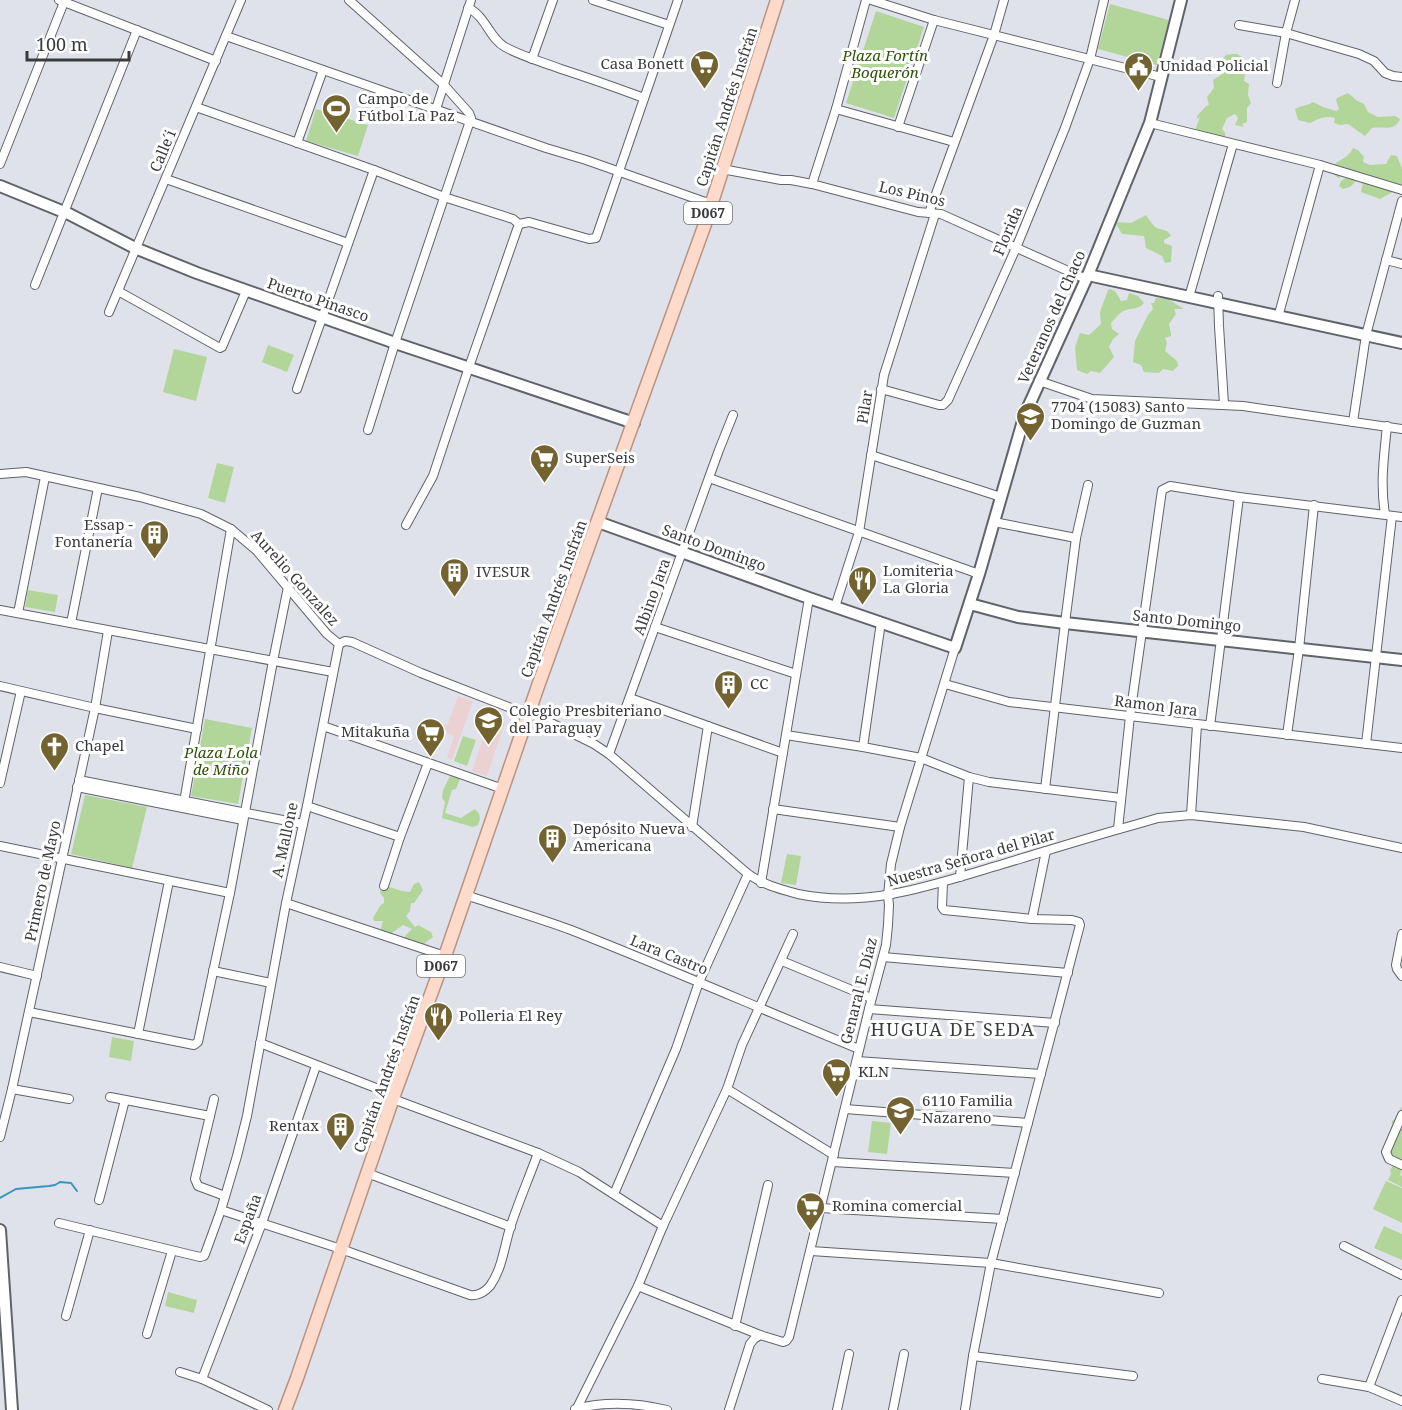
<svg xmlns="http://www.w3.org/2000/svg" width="1402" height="1410" font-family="'Noto Serif',serif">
	<rect width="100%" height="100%" fill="#e0e2eb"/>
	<g fill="#ecd1d3">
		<polygon points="458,696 473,701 452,760 447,758 454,736 446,733 447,731 436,727 437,722 447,726"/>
		<polygon points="490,717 505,722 487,776 472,771"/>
	</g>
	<g fill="#b2d69a">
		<polygon points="1110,4 1169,20 1157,65 1098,49"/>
		<polygon points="876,11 924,27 894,118 846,103"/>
		<polygon points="1232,54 1237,54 1242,57 1240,66 1245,75 1244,81 1249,84 1248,95 1251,103 1247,108 1247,122 1242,124 1244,127 1235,125 1238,118 1235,114 1227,118 1222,129 1225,133 1225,139 1193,136 1200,117 1197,119 1197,116 1206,106 1209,105 1207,97 1214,88 1213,80 1221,75 1226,69 1220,62 1226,55"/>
		<path d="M1348,93L1356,100L1364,104L1368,112L1378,117L1395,116L1400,119C1395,132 1383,126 1372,128L1365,136L1348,124L1340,125L1334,123L1335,118C1326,115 1318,119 1310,123L1298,120L1295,109C1302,105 1307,106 1313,102L1323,107L1336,111L1339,109L1336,100L1337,98Z"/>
		<polygon points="316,109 368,125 358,156 306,141"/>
		<path d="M1353,148L1358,150L1364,157L1363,162L1370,165L1386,164L1391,155L1397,156L1402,169V187L1380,199L1361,192L1363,184L1357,180L1350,187L1343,189L1339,186L1341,181L1346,178L1345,175L1338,178L1330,171C1335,159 1348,160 1353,148Z"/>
		<path d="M1146,215C1149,219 1152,224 1155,227C1162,231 1167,228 1171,236L1164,240V243L1172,246L1171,262L1165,263L1162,256L1146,248L1144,236L1122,234L1115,222L1131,223Z"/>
		<path d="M1110,289L1115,291L1121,301L1127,300L1129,293L1138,296L1144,303C1138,311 1129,307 1122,312C1118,314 1114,320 1111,323L1112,329L1119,334L1113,339L1109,347L1114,357L1100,373L1091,371L1087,374L1077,370L1075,347L1080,333L1089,335L1101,324L1100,312L1108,290Z"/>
		<polygon points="1156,298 1168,299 1184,309 1174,309 1176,314 1169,324 1171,333 1171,336 1165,338 1167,343 1165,351 1177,361 1178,366 1173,371 1163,369 1159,373 1144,372 1141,365 1133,362 1135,341 1148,315 1153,309 1151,303 1154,303"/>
		<polygon points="268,345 294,355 287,372 262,362"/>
		<polygon points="174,349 207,357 196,401 163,392"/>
		<polygon points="217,463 234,467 225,503 208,498"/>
		<polygon points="28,590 58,595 55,612 25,607"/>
		<polygon points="205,719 252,728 238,804 191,796"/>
		<polygon points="463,736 476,740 467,766 454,761"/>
		<polygon points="456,775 460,779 456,789 452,790 445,813 461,818 475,809 479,814 480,819 478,825 473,827 442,818 445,802 442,798 443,790 450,776"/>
		<polygon points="85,795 147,807 132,868 71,854"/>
		<polygon points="787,854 801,856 796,885 781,883"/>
		<polygon points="419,882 423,890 414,903 411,903 410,911 406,916 415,927 418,925 431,932 433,937 426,942 422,949 405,941 405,936 412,929 403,925 389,935 380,932 383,921 374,921 373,918 380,906 384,903 384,898 380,893 381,888 386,886 402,891 410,892 414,884"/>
		<polygon points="112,1037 134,1041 131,1061 109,1057"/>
		<polygon points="1402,1106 1402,1170 1400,1175 1402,1176 1402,1187 1388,1180 1391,1174 1390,1170 1395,1163 1390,1157 1389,1149 1393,1147 1394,1144 1392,1141 1397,1126 1392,1124 1392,1121 1398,1117 1399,1111"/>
		<polygon points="872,1121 891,1123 887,1154 868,1152"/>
		<polygon points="1386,1181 1402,1188 1402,1223 1373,1209"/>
		<polygon points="1384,1226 1402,1234 1402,1260 1374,1248"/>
		<polygon points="168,1292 197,1300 194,1313 165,1306"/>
	</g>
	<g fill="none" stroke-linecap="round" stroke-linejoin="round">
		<polyline stroke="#3995bd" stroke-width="2" points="0,1198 16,1189 49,1186 55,1185 60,1182 71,1183 77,1191"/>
		<defs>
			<g id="street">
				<polyline points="59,0 216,61"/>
				<polyline points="349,0 444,85 469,113 471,118 395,343 368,430"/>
				<polyline points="593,0 669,25"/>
				<polyline points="871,0 934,20 1161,77"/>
				<path d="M468,8C486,16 489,38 505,47C523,57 543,62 561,69C589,78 617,88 644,98"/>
				<polyline points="1239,25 1286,33 1359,54 1374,61 1385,73 1393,76 1402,77"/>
				<polyline points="226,36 546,148 586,160 711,204"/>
				<polyline points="532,59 553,0"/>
				<polyline points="1277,83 1286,33 1295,0"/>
				<polyline points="196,107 374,170"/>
				<polyline points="436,109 471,0"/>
				<polyline points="836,109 954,142"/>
				<polyline points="1150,123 1320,165 1402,190"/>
				<polyline points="898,127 934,20"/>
				<polyline points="297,143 323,70"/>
				<polyline points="0,164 64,2"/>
				<polyline points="722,169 781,180 791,180 812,184 918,212 941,214 1086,279"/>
				<polyline points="166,179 348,243"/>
				<polyline points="812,184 836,109 866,0"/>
				<polyline points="929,213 994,35 1004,0"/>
				<polyline points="1386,260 1402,264"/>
				<polyline points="35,285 137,30"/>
				<polyline points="118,291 220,348 222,347 246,291"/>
				<polyline points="1218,296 1219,326 1224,404"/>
				<polyline points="1189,297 1233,144"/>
				<polyline points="1280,310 1320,165"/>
				<polyline points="109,312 241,0"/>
				<polyline points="1039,381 1092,399 1243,406 1402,429"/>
				<polyline points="297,389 374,170 444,197 513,219 519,224 529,222 589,239 596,238 678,0"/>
				<polyline points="881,389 939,405 943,405 948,400 1016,248 1065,128 1090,59 1104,0"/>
				<polyline points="1353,422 1366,335 1402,201"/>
				<polyline points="871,455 1001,497"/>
				<path d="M0,474L26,472L140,497L201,514L231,529L257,551L327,634L339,644L345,641L352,642L421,673L529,715L537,716L594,744L609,754L748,874C764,885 780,889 798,894C870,909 935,884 1003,864C1046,851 1090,837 1134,825L1158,818L1191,815L1304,827L1402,848"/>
				<polyline points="709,478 979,574"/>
				<path d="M1385,514C1380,484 1384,456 1387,426"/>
				<polyline points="994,522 1076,538"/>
				<polyline points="406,525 433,476 469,367 519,224"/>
				<polyline points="835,607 859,532 884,375 935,214"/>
				<polyline points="0,610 333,672"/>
				<polyline points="18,613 45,477"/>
				<polyline points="71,623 98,488"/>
				<polyline points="655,627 796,674"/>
				<polyline points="945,684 1009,702 1402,748"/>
				<polyline points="0,686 95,708 197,729"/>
				<polyline points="630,698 783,753"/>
				<polyline points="323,726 503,789"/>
				<polyline points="1210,726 1239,497"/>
				<polyline points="786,735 863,747 921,758 969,777 989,782 1121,798"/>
				<polyline points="1287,735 1299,649 1314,505"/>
				<polyline points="1366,744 1392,516"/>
				<polyline points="863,747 881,622"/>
				<polyline points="609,754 719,450 733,415"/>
				<polyline points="79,780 303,824"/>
				<polyline points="0,783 21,691"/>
				<polyline points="77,787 243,820"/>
				<polyline points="1045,789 1065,623 1076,538 1088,485"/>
				<polyline points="307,806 400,837"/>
				<polyline points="183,808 231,529"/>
				<polyline points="773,809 900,827"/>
				<polyline points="1191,815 1197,725"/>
				<polyline points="692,827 708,726"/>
				<polyline points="1118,829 1130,716 1162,490 1170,486 1239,497 1402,517"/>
				<polyline points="0,846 230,893"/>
				<polyline points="960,877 969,777"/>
				<polyline points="943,882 942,907 944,910 1032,919 1072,920 1079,922 1080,925 991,1263 973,1356 965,1410"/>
				<polyline points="761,883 809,598"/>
				<polyline points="384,886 400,837 428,763"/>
				<path d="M466,895C501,907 536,917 571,930C668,968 763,1010 859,1049"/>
				<polyline points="286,903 445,956"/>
				<polyline points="1032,919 1046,851"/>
				<polyline points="1402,934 1396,965 1397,969 1402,976"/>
				<polyline points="883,957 1068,973"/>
				<polyline points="782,961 871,998"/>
				<polyline points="0,967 37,976"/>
				<polyline points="213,971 271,983"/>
				<polyline points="869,1009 1055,1023"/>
				<polyline points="29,1012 194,1045 198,1042 230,893 273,661 288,587"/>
				<polyline points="138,1034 169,881"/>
				<polyline points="260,1043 394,1095"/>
				<polyline points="857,1061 1041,1074"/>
				<polyline points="12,1089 69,1099"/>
				<polyline points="727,1089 834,1155"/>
				<polyline points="110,1097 210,1116"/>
				<polyline points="214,1099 195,1179 198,1186 225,1196"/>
				<polyline points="393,1099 538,1153 579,1172 663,1226"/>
				<polyline points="845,1109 1028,1123"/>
				<polyline points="1402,1115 1386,1152 1389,1159 1402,1165"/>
				<polyline points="0,1137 12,1089 95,708 108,631"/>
				<polyline points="833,1162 1015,1173"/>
				<polyline points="367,1173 511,1227"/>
				<polyline points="614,1194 676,1049 699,982 748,874"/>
				<polyline points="99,1200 125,1100"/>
				<polyline points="821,1208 1003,1219"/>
				<path d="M221,1210L341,1249L470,1295C478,1296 484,1293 490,1286C502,1269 504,1248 510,1228C518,1203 529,1178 538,1153"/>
				<polyline points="59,1223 200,1257 204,1256 205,1254 221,1210 237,1156 247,1116 286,903 307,806 339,644"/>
				<polyline points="1344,1246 1402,1275"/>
				<polyline points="811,1251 991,1263 1159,1293"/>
				<polyline points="638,1286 760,1335 783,1342 786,1341 789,1337 869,1009 886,945 888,925 889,905 888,896 891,864 900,827 955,648"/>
				<polyline points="66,1316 90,1230"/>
				<polyline points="735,1326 768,1185"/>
				<polyline points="147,1334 172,1251"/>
				<polyline points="973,1356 1133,1376"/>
				<polyline points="180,1372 202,1379 268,1410"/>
				<polyline points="202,1379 262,1223 316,1066"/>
				<polyline points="1322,1379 1369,1387 1402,1401"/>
				<polyline points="1369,1387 1402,1300"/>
				<polyline points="577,1408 638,1286 663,1226 727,1089 742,1045 793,934"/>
				<path d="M575,1409C605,1401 638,1403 667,1410"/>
				<polyline points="729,1410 750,1344 754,1339 760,1335"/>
				<polyline points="837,1410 849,1354"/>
				<polyline points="893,1410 904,1354"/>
			</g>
			<g id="secondary">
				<polyline points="0,186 69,214 135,248 197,273 395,343 634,423"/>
				<polyline points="1088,275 1402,343"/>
				<polyline points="598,522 809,598 955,648 979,574 1025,414 1088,275 1150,123 1181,0"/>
				<polyline points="970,604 1018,617 1065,623 1402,660"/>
				<polyline points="0,1230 12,1410"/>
			</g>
			<polyline id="primary" points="285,1410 297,1378 394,1095 445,956 538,686 705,224 777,0"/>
		</defs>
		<use href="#street" stroke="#61636a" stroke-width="10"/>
		<use href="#secondary" stroke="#61636a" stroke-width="14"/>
		<use href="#primary" stroke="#b89382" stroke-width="15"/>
		<use href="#street" stroke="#fff" stroke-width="8"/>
		<use href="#secondary" stroke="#fff" stroke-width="10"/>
		<use href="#primary" stroke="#fddaca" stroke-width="12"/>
	</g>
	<defs>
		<symbol id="supermarket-pin" viewBox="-11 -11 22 30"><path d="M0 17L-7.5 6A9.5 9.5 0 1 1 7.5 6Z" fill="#736331" stroke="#fff"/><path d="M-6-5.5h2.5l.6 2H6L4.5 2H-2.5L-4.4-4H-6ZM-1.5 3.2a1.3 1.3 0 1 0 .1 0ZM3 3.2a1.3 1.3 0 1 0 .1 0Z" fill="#fff"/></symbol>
		<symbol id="civic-pin" viewBox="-11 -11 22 30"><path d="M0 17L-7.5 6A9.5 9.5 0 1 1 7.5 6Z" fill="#736331" stroke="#fff"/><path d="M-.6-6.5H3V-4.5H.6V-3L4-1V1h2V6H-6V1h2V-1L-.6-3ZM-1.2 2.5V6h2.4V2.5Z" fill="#fff"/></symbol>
		<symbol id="stadium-pin" viewBox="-11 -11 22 30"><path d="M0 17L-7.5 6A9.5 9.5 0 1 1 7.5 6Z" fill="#736331" stroke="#fff"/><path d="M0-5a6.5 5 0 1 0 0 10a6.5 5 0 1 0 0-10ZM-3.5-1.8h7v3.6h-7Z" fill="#fff"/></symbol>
		<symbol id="school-pin" viewBox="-11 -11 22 30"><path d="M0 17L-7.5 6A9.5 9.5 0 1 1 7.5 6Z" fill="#736331" stroke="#fff"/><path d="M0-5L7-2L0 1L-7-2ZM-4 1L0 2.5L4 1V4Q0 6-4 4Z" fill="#fff"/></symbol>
		<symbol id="building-pin" viewBox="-11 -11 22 30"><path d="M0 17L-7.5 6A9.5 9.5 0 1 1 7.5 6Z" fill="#736331" stroke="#fff"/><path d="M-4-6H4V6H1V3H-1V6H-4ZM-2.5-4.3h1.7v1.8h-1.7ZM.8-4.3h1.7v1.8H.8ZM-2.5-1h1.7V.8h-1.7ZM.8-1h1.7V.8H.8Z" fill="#fff"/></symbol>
		<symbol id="restaurant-pin" viewBox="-11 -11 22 30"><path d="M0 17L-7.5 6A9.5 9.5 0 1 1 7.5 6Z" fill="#736331" stroke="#fff"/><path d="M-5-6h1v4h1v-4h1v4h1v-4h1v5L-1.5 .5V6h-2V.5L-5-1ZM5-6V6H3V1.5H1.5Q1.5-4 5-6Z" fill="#fff"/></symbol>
		<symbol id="church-pin" viewBox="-11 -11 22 30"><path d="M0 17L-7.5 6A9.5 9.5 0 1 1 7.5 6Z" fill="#736331" stroke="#fff"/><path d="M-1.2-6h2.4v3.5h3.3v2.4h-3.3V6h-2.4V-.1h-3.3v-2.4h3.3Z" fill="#fff"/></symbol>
	</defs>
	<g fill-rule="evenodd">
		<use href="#supermarket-pin" x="688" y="48" width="33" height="45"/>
		<use href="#civic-pin" x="1122" y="50" width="33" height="45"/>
		<use href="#stadium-pin" x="320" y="92" width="33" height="45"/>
		<use href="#school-pin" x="1014" y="400" width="33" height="45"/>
		<use href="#supermarket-pin" x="528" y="442" width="33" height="45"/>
		<use href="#building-pin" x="138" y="518" width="33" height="45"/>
		<use href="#building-pin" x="438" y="556" width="33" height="45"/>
		<use href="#restaurant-pin" x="846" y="564" width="33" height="45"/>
		<use href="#building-pin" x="712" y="668" width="33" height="45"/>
		<use href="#school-pin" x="472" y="704" width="33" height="45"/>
		<use href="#supermarket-pin" x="414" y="716" width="33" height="45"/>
		<use href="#church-pin" x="38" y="730" width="33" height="45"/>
		<use href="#building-pin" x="536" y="822" width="33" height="45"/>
		<use href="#restaurant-pin" x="422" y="1000" width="33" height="45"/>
		<use href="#supermarket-pin" x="820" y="1056" width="33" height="45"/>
		<use href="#school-pin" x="884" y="1094" width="33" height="45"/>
		<use href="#building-pin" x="324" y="1110" width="33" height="45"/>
		<use href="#supermarket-pin" x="794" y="1190" width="33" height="45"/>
	</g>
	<g text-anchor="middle" stroke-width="6" stroke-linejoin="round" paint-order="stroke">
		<g fill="#fff" stroke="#757678" stroke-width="1.5">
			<rect x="684" y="202" width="48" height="22" rx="4.5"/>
			<rect x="417" y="955" width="48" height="22" rx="4.5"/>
		</g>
		<g font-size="14" font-weight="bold" fill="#3a3b3e">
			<text x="708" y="218">D067</text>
			<text x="441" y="971">D067</text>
		</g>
		<g font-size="15" font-style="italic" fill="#2e5207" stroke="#fff">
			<text x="885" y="61">Plaza Fortín<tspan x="885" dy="17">Boquerón</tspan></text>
			<text x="221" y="758">Plaza Lola<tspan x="221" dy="17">de Miño</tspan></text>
		</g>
		<g font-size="15" fill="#3a3b3e" stroke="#fff" text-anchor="start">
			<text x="684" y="69" text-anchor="end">Casa Bonett</text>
			<text x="1160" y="71">Unidad Policial</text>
			<text x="358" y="104">Campo de<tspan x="358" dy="17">Fútbol La Paz</tspan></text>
			<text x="1051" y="412">7704 (15083) Santo<tspan x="1051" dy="17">Domingo de Guzman</tspan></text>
			<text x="565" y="463">SuperSeis</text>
			<text x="133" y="530" text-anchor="end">Essap -<tspan x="133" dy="17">Fontanería</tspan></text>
			<text x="883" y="576">Lomiteria<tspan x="883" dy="17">La Gloria</tspan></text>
			<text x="476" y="577">IVESUR</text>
			<text x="750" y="689">CC</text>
			<text x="509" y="716">Colegio Presbiteriano<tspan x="509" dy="17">del Paraguay</tspan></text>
			<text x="410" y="737" text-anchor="end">Mitakuña</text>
			<text x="75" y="751">Chapel</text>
			<text x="573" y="834">Depósito Nueva<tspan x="573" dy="17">Americana</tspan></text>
			<text x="459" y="1021">Polleria El Rey</text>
			<text x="858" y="1077">KLN</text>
			<text x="922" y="1106">6110 Familia<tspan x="922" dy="17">Nazareno</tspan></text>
			<text x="319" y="1131" text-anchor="end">Rentax</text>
			<text x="832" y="1211">Romina comercial</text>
		</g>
		<g font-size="15" fill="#3a3b3e" stroke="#fff">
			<text transform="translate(727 107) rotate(-72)" y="5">Capitán Andrés Insfrán</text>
			<text transform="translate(163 151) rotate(-67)" y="5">Calle´i</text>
			<text transform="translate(912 194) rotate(13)" y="5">Los Pinos</text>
			<text transform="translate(1008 231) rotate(-67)" y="5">Florida</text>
			<text transform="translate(318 300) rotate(19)" y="5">Puerto Pinasco</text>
			<text transform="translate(1052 317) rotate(-66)" y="5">Veteranos del Chaco</text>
			<text transform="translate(865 407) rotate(-81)" y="5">Pilar</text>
			<text transform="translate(714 548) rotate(20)" y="5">Santo Domingo</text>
			<text transform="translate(295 578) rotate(48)" y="5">Aurelio Gonzalez</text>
			<text transform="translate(652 597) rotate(-70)" y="5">Albino Jara</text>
			<text transform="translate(554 599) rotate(-70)" y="5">Capitán Andrés Insfrán</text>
			<text transform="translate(1187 621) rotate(6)" y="5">Santo Domingo</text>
			<text transform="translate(1156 706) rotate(7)" y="5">Ramon Jara</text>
			<text transform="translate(285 840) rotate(-78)" y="5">A. Mallone</text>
			<text transform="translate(971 858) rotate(-16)" y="5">Nuestra Señora del Pilar</text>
			<text transform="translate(43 881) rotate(-78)" y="5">Primero de Mayo</text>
			<text transform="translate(669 955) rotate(22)" y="5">Lara Castro</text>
			<text transform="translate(859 991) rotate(-76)" y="5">Genaral E. Díaz</text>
			<text transform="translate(387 1074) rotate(-70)" y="5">Capitán Andrés Insfrán</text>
			<text transform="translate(248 1219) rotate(-70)" y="5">España</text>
		</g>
		<g font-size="18" letter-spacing="1.5" fill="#3a3b3e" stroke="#fff">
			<text x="953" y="1036">HUGUA DE SEDA</text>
		</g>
	</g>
	<path d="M27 51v9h102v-9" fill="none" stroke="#3a3b3e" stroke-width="3"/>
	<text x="36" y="51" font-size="18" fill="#3a3b3e" stroke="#ffffff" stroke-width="4.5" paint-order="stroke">100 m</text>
</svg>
